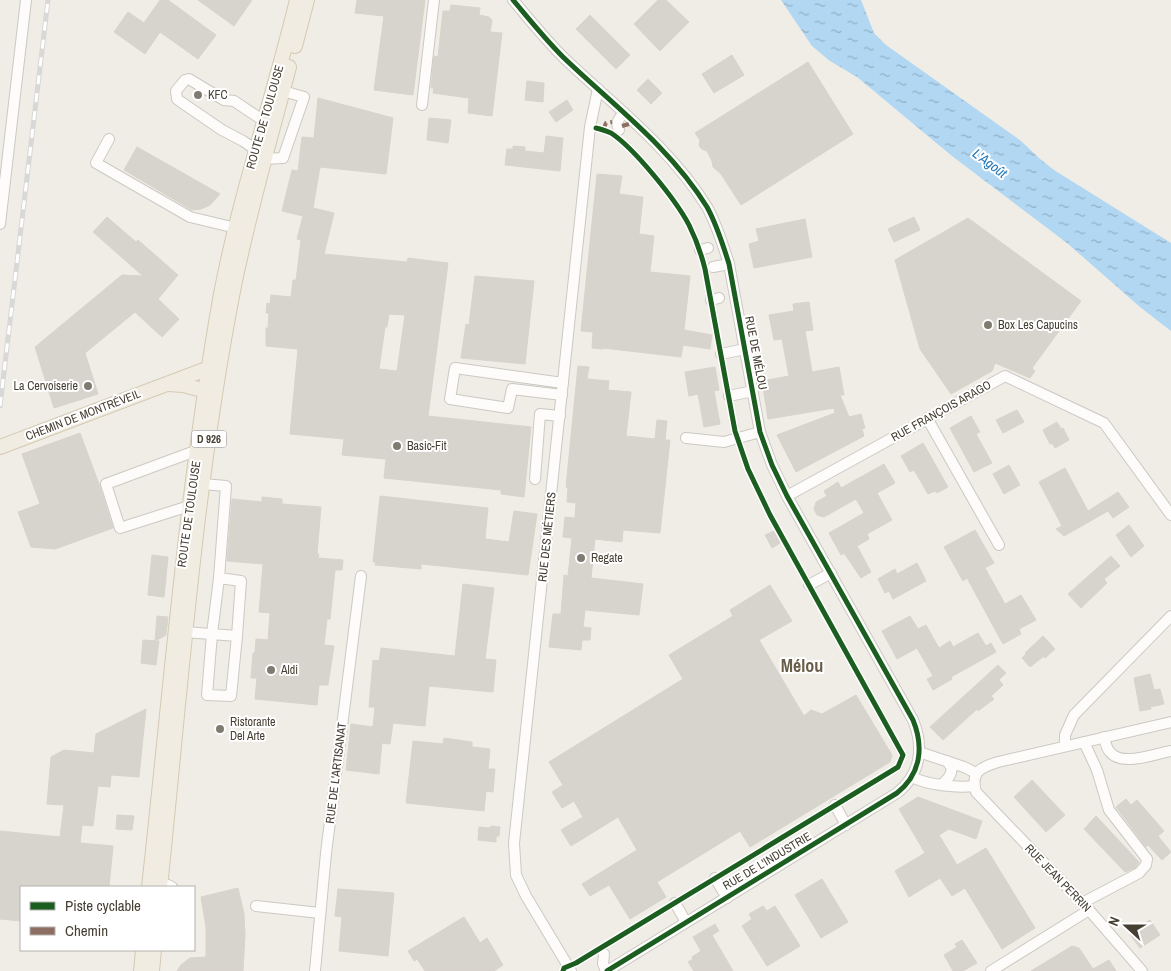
<svg xmlns="http://www.w3.org/2000/svg" width="1171" height="971" font-family="'Archivo Narrow',sans-serif">
	<defs>
		<pattern id="water-ripples" width="26" height="14" patternUnits="userSpaceOnUse" patternTransform="scale(1.25)"><rect width="26" height="14" fill="#b1d7f3"/><path d="M2 4q2-2 4 0t4 0M15 11q2-2 4 0t4 0" fill="none" stroke="#92b0c5"/></pattern>
	</defs>
	<rect width="100%" height="100%" fill="#efede6"/>
	<polygon fill="url(#water-ripples)" points="781,0 861,0 874,33 886,45 1021,141 1039,158 1054,170 1171,243 1171,331 1140,307 1067,243 952,156 857,77 830,61 812,46"/>
	<g fill="#d7d4cd" stroke="#d8d4cc" fill-rule="evenodd">
		<polygon points="160,0 168,0 216,35 198,59 160,32 145,54 114,32 128,12 144,23"/>
		<polygon points="198,0 252,0 234,26"/>
		<polygon points="357,0 425,0 413,95 374,90 384,16 355,13"/>
		<polygon points="658,0 666,0 689,22 660,51 634,24"/>
		<polygon points="451,5 480,8 479,15 489,17 492,20 490,32 502,33 492,116 468,113 469,98 433,93 434,88 431,88 434,56 438,57 443,11 450,11"/>
		<polygon points="590,15 630,55 616,69 576,29"/>
		<polygon points="732,55 744,75 714,93 702,74"/>
		<polygon points="808,62 853,134 741,205 721,174 713,167 712,161 707,151 702,149 699,146 700,140 695,133"/>
		<polygon points="648,79 662,93 651,104 637,90"/>
		<polygon points="527,81 544,83 543,102 525,100"/>
		<path d="M318,98L393,118L386,174L320,167L313,208L334,213L324,254L407,262L408,258L448,263L428,416L531,427L524,497L501,494V490L384,478L386,459L342,455L344,439L290,434L298,349L266,346V328H268L269,313H266L267,303L270,304L271,295L291,297L293,280H296L301,240L297,239L303,216L282,211L292,170L298,171L302,137L314,138ZM389,314L405,315L397,371L379,369L385,327H387Z"/>
		<polygon points="567,100 573,110 556,122 549,112"/>
		<polygon points="429,118 451,120 448,143 427,140"/>
		<polygon points="546,136 563,138 560,171 505,165 507,149 513,149 513,146 525,147 525,151 544,153"/>
		<polygon points="137,147 220,194 210,205 201,209 192,210 124,170"/>
		<polygon points="597,174 622,176 619,194 643,197 639,234 654,236 650,272 690,276 684,330 712,335 710,349 683,345 681,357 603,348 603,349 592,348 593,332 581,331"/>
		<polygon points="107,217 136,242 138,240 178,275 158,299 179,319 162,337 135,312 85,353 98,394 54,408 35,347 122,275 143,276 93,232"/>
		<polygon points="914,217 920,230 894,242 888,229"/>
		<polygon points="968,218 1081,301 1032,368 1035,371 1030,378 995,363 992,371 951,394 920,349 895,260"/>
		<polygon points="805,219 812,257 754,268 749,244 759,241 756,229"/>
		<polygon points="475,276 534,281 525,364 461,358 466,324 469,325"/>
		<polygon points="809,302 813,330 805,331 812,372 839,367 844,395 840,395 849,417 861,414 865,428 862,429 864,436 796,472 777,435 835,413 834,408 768,419 762,381 789,376 782,339 774,340 769,315 794,311 793,304"/>
		<polygon points="578,366 589,367 587,379 609,381 608,390 631,392 626,436 655,439 657,420 667,421 665,440 670,440 660,533 623,530 622,542 595,539 591,578 643,584 639,615 585,610 583,627 591,628 590,640 582,640 581,650 549,647 553,614 561,614 564,575 568,576 572,538 563,537 565,517 575,518 576,503 567,502 568,488 566,487"/>
		<polygon points="715,367 719,390 714,391 720,424 704,427 698,394 689,396 685,372"/>
		<polygon points="1017,410 1024,422 1003,433 996,420"/>
		<polygon points="971,416 980,432 976,434 992,463 974,472 950,428"/>
		<polygon points="1057,422 1061,429 1063,428 1069,440 1055,448 1052,443 1050,444 1043,430"/>
		<polygon points="80,433 99,484 113,528 55,549 31,547 18,512 40,504 22,454"/>
		<polygon points="923,443 948,487 937,493 935,491 928,494 914,470 910,472 901,456"/>
		<polygon points="884,464 895,483 877,493 892,520 867,534 869,539 857,546 871,572 861,578 844,553 841,555 829,533 864,513 856,499 824,517 817,515 814,509 816,502 827,496 824,491 838,482 841,488"/>
		<polygon points="1009,465 1020,485 1004,494 993,474"/>
		<polygon points="1065,468 1088,511 1118,492 1129,507 1113,518 1108,511 1064,536 1056,529 1062,526 1039,482"/>
		<polygon points="380,496 488,508 485,539 509,542 514,511 537,514 528,575 421,564 421,569 375,565 376,562 373,562"/>
		<polygon points="262,497 282,499 282,504 321,507 317,554 319,554 318,558 343,560 342,570 335,570 330,619 327,619 324,645 334,646 328,685 319,685 317,705 255,699 257,678 251,678 253,653 255,653 256,639 268,640 270,613 259,612 263,564 227,561 232,499 262,502"/>
		<polygon points="1129,525 1144,546 1131,557 1116,535"/>
		<polygon points="975,530 994,563 985,568 1005,604 1021,595 1036,620 1019,629 1021,634 1003,644 967,578 963,581 944,547"/>
		<polygon points="774,531 780,543 772,548 765,535"/>
		<polygon points="152,555 168,557 164,597 148,595"/>
		<polygon points="1111,556 1120,566 1104,579 1107,583 1081,608 1068,594"/>
		<polygon points="917,563 926,581 893,599 889,591 885,593 878,579 895,569 897,574"/>
		<polygon points="463,584 494,588 485,659 496,660 493,692 429,686 425,726 393,723 390,744 382,743 379,774 346,770 351,724 373,727 375,707 369,707 373,660 379,661 381,648 455,656"/>
		<polygon points="770,585 792,621 759,640 804,716 811,710 822,714 856,695 892,755 890,762 750,847 740,831 657,882 666,897 630,919 609,885 590,896 582,884 637,850 618,817 571,846 561,830 583,817 574,801 562,808 552,792 563,785 549,762 683,679 669,655 733,616 730,610"/>
		<polygon points="157,616 168,617 166,635 155,641"/>
		<polygon points="910,616 918,629 926,625 939,648 950,641 953,647 978,633 986,646 991,643 996,652 951,677 952,679 933,690 927,679 933,676 917,648 897,659 882,631"/>
		<polygon points="1043,636 1055,649 1045,658 1044,656 1030,667 1022,658 1026,654 1025,653"/>
		<polygon points="143,640 159,641 156,665 141,663"/>
		<polygon points="998,665 1006,673 999,680 1003,685 991,696 994,699 978,711 977,709 943,740 930,727"/>
		<polygon points="1150,674 1154,690 1160,689 1164,704 1150,707 1151,709 1140,711 1134,678"/>
		<polygon points="146,709 139,777 111,775 110,787 98,786 93,826 82,825 80,843 113,846 109,887 21,887 21,921 0,919 0,831 60,837 64,805 47,804 51,757 64,750 94,753 96,734"/>
		<polygon points="444,738 472,742 472,747 490,749 488,769 495,769 493,792 486,791 484,811 406,803 413,741 443,744"/>
		<polygon points="1032,780 1065,815 1046,832 1014,797"/>
		<polygon points="918,797 982,821 976,839 949,829 939,835 957,865 986,848 1035,928 1002,949 965,888 952,896 940,878 909,897 895,871 925,853 899,809"/>
		<polygon points="1126,799 1131,805 1137,800 1164,831 1158,836 1171,852 1162,860 1148,845 1146,847 1116,807"/>
		<polygon points="117,815 134,816 132,830 116,829"/>
		<polygon points="1096,816 1139,862 1135,868 1125,872 1084,829"/>
		<polygon points="491,826 500,827 499,836 496,836 496,842 478,840 479,827 490,828"/>
		<polygon points="822,879 848,922 821,938 795,895"/>
		<polygon points="238,888 244,914 245,935 243,971 177,971 181,965 190,958 206,957 206,927 201,897"/>
		<polygon points="338,889 394,893 388,956 339,951 342,917 335,916"/>
		<polygon points="763,906 767,911 775,906 800,946 767,966 742,926 752,919 749,914"/>
		<polygon points="464,917 480,943 487,938 503,965 494,971 425,971 417,959 414,961 408,951"/>
		<polygon points="1150,920 1160,935 1140,948 1129,933"/>
		<polygon points="715,924 719,931 712,935 733,971 694,971 688,962 693,959 692,957 701,951 693,937"/>
		<polygon points="962,940 977,963 963,971 953,971 944,955 957,947 955,944"/>
		<polygon points="1072,946 1079,948 1093,969 1109,960 1116,971 1031,971"/>
	</g>
	<g fill="none" stroke-linecap="round" stroke-linejoin="round">
		<defs>
			<g id="minor">
				<path d="M513,0C529,19 545,39 563,57C613,105 670,147 707,207C717,225 723,245 729,264L760,432L772,465L787,496L913,720C924,747 921,774 897,793L607,971"/>
				<polyline points="422,105 434,0"/>
				<path d="M619,130C615,123 619,118 624,113"/>
				<polyline points="109,139 96,163 190,217 236,228"/>
				<polyline points="256,150 243,141 222,130 181,102 177,99 176,91 185,80 189,79 224,100 234,101 258,117 264,120"/>
				<polyline points="264,159 283,158 304,97 283,91"/>
				<polyline points="0,224 26,0"/>
				<polyline points="700,250 708,248"/>
				<polyline points="713,267 729,264"/>
				<polyline points="711,300 719,298"/>
				<polyline points="721,354 745,349"/>
				<polyline points="562,395 512,389 508,408 450,399 455,368 563,383"/>
				<polyline points="729,396 753,391"/>
				<polyline points="927,418 999,545"/>
				<polyline points="686,438 724,442 760,432"/>
				<polyline points="535,479 540,414 560,416"/>
				<polyline points="203,484 226,486 219,578 241,581 237,636"/>
				<polyline points="787,496 1005,376 1104,423 1171,515"/>
				<polyline points="189,506 120,528 106,484 198,450"/>
				<polyline points="809,585 831,573"/>
				<polyline points="185,632 237,636 231,696 207,695 212,634 219,578"/>
				<path d="M1104,737C1105,741 1106,748 1110,752C1122,767 1154,754 1171,751"/>
				<polyline points="1065,746 1065,735 1074,715 1171,616"/>
				<polyline points="919,752 964,767 976,773"/>
				<path d="M912,777C927,785 957,788 974,786"/>
				<path d="M942,784C948,779 951,776 952,768L947,761"/>
				<polyline points="835,805 846,825"/>
				<polyline points="715,878 727,898"/>
				<polyline points="153,883 168,885 172,887"/>
				<polyline points="675,903 686,922"/>
				<polyline points="1082,903 1139,873 1146,865 1147,859 1109,810 1097,770 1084,742"/>
				<polyline points="256,906 320,913"/>
				<polyline points="604,954 603,964 606,971"/>
				<polyline points="315,971 326,853 361,576"/>
				<polyline points="571,971 526,896 516,875 514,843 590,127 598,89"/>
				<polyline points="991,971 1089,910"/>
				<path d="M1142,971L1089,910L976,792C970,771 982,767 998,762L1171,722"/>
			</g>
			<g id="major">
				<polyline points="295,46 307,0"/>
				<polyline points="168,384 183,385 206,391"/>
				<polyline points="0,447 209,368"/>
				<path d="M149,887C171,689 186,490 221,294C240,194 273,99 297,0"/>
				<path d="M160,887C181,686 195,484 234,286C249,212 270,140 289,67"/>
				<polyline points="141,971 143,950"/>
				<polyline points="152,971 154,950"/>
			</g>
		</defs>
		<use href="#minor" stroke="#cbc9c2" stroke-width="12"/>
		<use href="#major" stroke="#d4cab1" stroke-width="16"/>
		<use href="#minor" stroke="#fdfcfb" stroke-width="10"/>
		<use href="#major" stroke="#f1ece2" stroke-width="14"/>
		<defs>
			<polyline id="rail" points="0,406 48,0"/>
		</defs>
		<use href="#rail" stroke="#d8d8d7" stroke-width="5"/>
		<use href="#rail" stroke="#fff" stroke-width="3" stroke-dasharray="9" stroke-linecap="butt"/>
		<g stroke="#8d6e63" stroke-width="4" stroke-dasharray="8 4" stroke-linecap="butt">
			<polyline points="622,126 629,124"/>
			<polyline points="603,130 606,123 612,122"/>
		</g>
		<defs>
			<g id="cycleway">
				<path d="M513,0C529,19 545,39 563,57C613,105 670,147 707,207C717,225 723,245 729,264L760,432L772,465L787,496L913,720C924,747 921,774 897,793L607,971"/>
				<path d="M563,971L564,968L576,963L898,767L903,755L770,515L748,469L735,431L705,269C701,253 696,239 689,225C676,200 634,148 611,133C606,131 601,129 596,128"/>
			</g>
		</defs>
		<use href="#cycleway" stroke="#fff" stroke-width="8"/>
		<use href="#cycleway" stroke="#1b5e20" stroke-width="5"/>
	</g>
	<g fill="#807b71" stroke="#fff" stroke-width="2">
		<circle cx="198" cy="95" r="5"/>
		<circle cx="988" cy="325" r="5"/>
		<circle cx="88" cy="386" r="5"/>
		<circle cx="397" cy="446" r="5"/>
		<circle cx="581" cy="558" r="5"/>
		<circle cx="271" cy="670" r="5"/>
		<circle cx="220" cy="729" r="5"/>
	</g>
	<g text-anchor="middle" stroke-width="4" stroke-linejoin="round" paint-order="stroke">
		<rect fill="#fff" stroke="#7d7870" stroke-width="1" x="191.5" y="430.5" width="35" height="17" rx="4"/>
		<g font-size="11" font-weight="bold" fill="#453e32">
			<text x="209" y="443">D 926</text>
		</g>
		<g font-size="12" fill="#453e32" stroke="#fff" text-anchor="start">
			<text x="208" y="99">KFC</text>
			<text x="998" y="329">Box Les Capucins</text>
			<text x="78" y="390" text-anchor="end">La Cervoiserie</text>
			<text x="407" y="450">Basic-Fit</text>
			<text x="591" y="562">Regate</text>
			<text x="281" y="674">Aldi</text>
			<text x="230" y="726">Ristorante<tspan x="230" dy="14">Del Arte</tspan></text>
		</g>
		<g font-size="12" fill="#453e32" stroke="#fff">
			<text transform="translate(265 117) rotate(-74)" y="4">ROUTE DE TOULOUSE</text>
			<text transform="translate(756 353) rotate(79)" y="4">RUE DE MÉLOU</text>
			<text transform="translate(941 411) rotate(-29)" y="4">RUE FRANÇOIS ARAGO</text>
			<text transform="translate(83 415) rotate(-21)" y="4">CHEMIN DE MONTRÉVEIL</text>
			<text transform="translate(189 514) rotate(-82)" y="4">ROUTE DE TOULOUSE</text>
			<text transform="translate(547 537) rotate(-84)" y="4">RUE DES MÉTIERS</text>
			<text transform="translate(336 773) rotate(-83)" y="4">RUE DE L'ARTISANAT</text>
			<text transform="translate(767 861) rotate(-31)" y="4">RUE DE L'INDUSTRIE</text>
			<text transform="translate(1058 878) rotate(46)" y="4">RUE JEAN PERRIN</text>
		</g>
		<g font-size="14" font-style="italic" fill="#2077bc" stroke="#fff">
			<text transform="translate(990 163) rotate(37)" y="5">L'Agoût</text>
		</g>
		<g font-size="18" font-weight="bold" fill="#695d48" stroke="#fff">
			<text x="802" y="672">Mélou</text>
		</g>
	</g>
	<rect x="20" y="886" width="175" height="65" fill="#ffffff" stroke="#b5b2ad"/>
	<rect x="30" y="902" width="25" height="8" fill="#1b5e20" stroke="#b5b2ad"/>
	<text x="65" y="911" font-size="15" fill="#453e32">Piste cyclable</text>
	<rect x="30" y="927" width="25" height="8" fill="#8d6e63" stroke="#b5b2ad"/>
	<text x="65" y="936" font-size="15" fill="#453e32">Chemin</text>
	<g transform="translate(1126 926) rotate(291)" stroke="#ffffff" stroke-width="4" paint-order="stroke">
	<path d="M0-4L9 19L0 12L-9 19Z" fill="#453e32"/>
	<text y="-8" font-size="14" font-weight="bold" text-anchor="middle" fill="#453e32">N</text>
	</g>
</svg>
